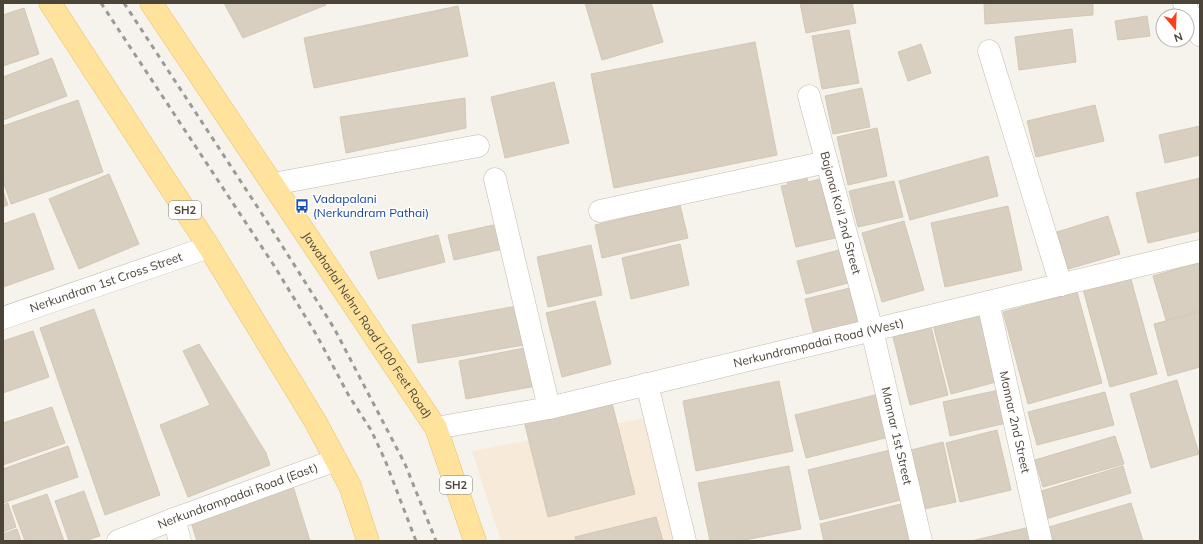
<svg xmlns="http://www.w3.org/2000/svg" width="1203" height="544" font-family="Mulish,sans-serif">
	<rect width="100%" height="100%" fill="#f6f3ec"/>
	<polygon fill="#f7ead8" points="651,417 683,541 501,541 472,451"/>
	<g fill="#d8cfc1" stroke="#d3c7b4">
		<polygon points="224,3 325,3 326,5 243,38"/>
		<polygon points="585,3 651,3 663,42 602,60"/>
		<polygon points="800,3 852,3 856,23 806,33"/>
		<polygon points="984,3 1093,3 1093,15 985,24"/>
		<polygon points="458,6 468,56 314,88 304,38"/>
		<polygon points="24,8 39,54 3,66 3,15"/>
		<polygon points="1147,16 1150,36 1118,40 1115,21"/>
		<polygon points="1072,29 1076,62 1019,70 1015,37"/>
		<polygon points="849,30 859,83 822,89 812,36"/>
		<polygon points="755,42 777,155 614,188 591,74"/>
		<polygon points="921,44 931,73 908,81 898,52"/>
		<polygon points="52,58 67,96 3,120 3,77"/>
		<polygon points="554,82 569,143 505,158 491,97"/>
		<polygon points="862,88 870,127 833,134 825,96"/>
		<polygon points="465,98 466,128 346,153 340,117"/>
		<polygon points="78,100 103,172 11,204 3,181 3,126"/>
		<polygon points="1095,105 1104,141 1036,157 1027,121"/>
		<polygon points="1200,126 1200,155 1165,163 1159,135"/>
		<polygon points="877,128 887,176 848,185 837,137"/>
		<polygon points="988,156 998,196 910,220 899,181"/>
		<polygon points="109,174 139,244 79,269 49,199"/>
		<polygon points="806,175 808,182 820,179 835,238 796,247 781,186 788,185 787,180"/>
		<polygon points="1200,178 1200,231 1148,243 1136,193"/>
		<polygon points="894,181 903,217 858,227 849,191"/>
		<polygon points="3,191 8,205 3,207"/>
		<polygon points="680,205 688,238 602,258 595,225"/>
		<polygon points="1008,206 1022,270 945,287 931,223"/>
		<polygon points="34,213 54,269 3,287 3,224"/>
		<polygon points="1108,216 1120,254 1065,270 1054,233"/>
		<polygon points="904,221 924,290 882,302 862,233"/>
		<polygon points="498,224 503,249 454,260 448,235"/>
		<polygon points="438,235 445,262 378,279 370,252"/>
		<polygon points="680,244 689,285 631,299 622,258"/>
		<polygon points="591,245 602,295 548,307 537,257"/>
		<polygon points="843,249 852,282 806,294 797,261"/>
		<polygon points="1200,262 1200,311 1166,320 1153,276"/>
		<polygon points="1130,276 1157,374 1110,387 1083,289"/>
		<polygon points="850,288 859,323 814,335 805,299"/>
		<polygon points="1077,292 1102,383 1028,404 1003,312"/>
		<polygon points="595,301 611,364 562,377 546,313"/>
		<polygon points="517,306 524,345 418,363 412,325"/>
		<polygon points="94,309 160,495 105,515 40,328"/>
		<polygon points="1200,312 1200,367 1168,376 1154,324"/>
		<polygon points="983,313 1000,381 951,394 933,325"/>
		<polygon points="931,327 948,395 910,405 893,337"/>
		<polygon points="33,331 49,377 3,393 3,341"/>
		<polygon points="199,344 266,453 270,465 188,497 160,425 210,405 183,351"/>
		<polygon points="529,347 536,386 466,399 459,361"/>
		<polygon points="1177,380 1199,454 1151,468 1130,394"/>
		<polygon points="779,381 793,451 696,471 683,401"/>
		<polygon points="1004,389 1011,422 950,436 943,402"/>
		<polygon points="1105,392 1114,425 1037,445 1028,412"/>
		<polygon points="879,394 889,437 806,458 795,415"/>
		<polygon points="611,399 635,494 548,517 524,421"/>
		<polygon points="52,407 65,443 3,465 3,423"/>
		<polygon points="997,430 1011,490 960,502 946,443"/>
		<polygon points="1115,436 1124,464 1043,487 1035,460"/>
		<polygon points="943,442 956,502 924,509 911,450"/>
		<polygon points="68,446 78,477 3,503 3,469"/>
		<polygon points="890,450 901,500 820,520 808,470"/>
		<polygon points="789,466 801,529 740,541 710,541 698,483"/>
		<polygon points="1123,466 1131,493 1046,519 1038,492"/>
		<polygon points="293,486 310,541 197,541 190,519"/>
		<polygon points="84,491 100,536 84,541 69,541 55,501"/>
		<polygon points="47,494 64,541 25,541 12,506"/>
		<polygon points="8,503 16,527 3,532 3,505"/>
		<polygon points="905,503 914,541 824,541 820,524"/>
		<polygon points="1131,503 1143,541 1053,541 1049,527"/>
		<polygon points="656,517 663,541 576,541 575,537"/>
		<polygon points="1030,527 1034,541 971,541"/>
		<polygon points="17,529 21,541 3,541 3,534"/>
	</g>
	<g fill="none" stroke-linecap="round" stroke-linejoin="round">
		<defs>
			<g id="minor">
				<polyline points="1184,3 1200,35"/>
				<polyline points="989,51 1061,285"/>
				<path id="s1" d="M809,96L872,330L921,541"/>
				<polyline points="495,179 549,408"/>
				<polyline points="273,184 478,146"/>
				<polyline points="600,211 827,162"/>
				<path id="s2" d="M988,302L1041,541"/>
				<path id="s3" d="M3,318L209,247"/>
				<polyline points="647,384 685,541"/>
				<polyline points="174,519 180,541"/>
			</g>
			<g id="tertiary">
				<path id="s4" d="M436,428L549,408L1200,251"/>
				<path id="s5" d="M118,541L174,519L336,460"/>
			</g>
			<g id="primary">
				<polyline points="50,3 209,247 315,421 350,486 368,541"/>
				<path id="s6" d="M151,3L436,428L475,541"/>
			</g>
		</defs>
		<use href="#minor" stroke="#c2bbae" stroke-width="23"/>
		<use href="#tertiary" stroke="#c2bbae" stroke-width="23"/>
		<use href="#primary" stroke="#e6c16a" stroke-width="23"/>
		<use href="#minor" stroke="#fff" stroke-width="22"/>
		<use href="#tertiary" stroke="#fff" stroke-width="22"/>
		<use href="#primary" stroke="#ffe39c" stroke-width="22"/>
		<g stroke="#9a9a9a" stroke-width="3" stroke-dasharray="5 5" stroke-linecap="butt">
			<polyline points="101,3 273,264 316,334 349,396 371,430 385,460 416,541"/>
			<polyline points="124,3 264,217 334,328 405,464 436,541"/>
		</g>
	</g>
	<defs>
		<symbol id="bus-bare" viewBox="-9 -9 18 18"><path d="M-5-6H5V4H4V6H2V4H-2V6H-4V4H-5ZM-3.5-4V0h7V-4ZM-3.5 1.2v1.5H-2V1.2ZM2 1.2v1.5H3.5V1.2Z" fill="#1a4fb4" stroke="#fff" stroke-width="2.5" paint-order="stroke"/></symbol>
	</defs>
	<g fill-rule="evenodd">
		<use href="#bus-bare" x="292" y="196" width="20" height="20"/>
	</g>
	<g text-anchor="middle" stroke-width="3" stroke-linejoin="round" paint-order="stroke">
		<g fill="#fff" stroke="#817c74" stroke-width="1">
			<rect x="169" y="201" width="32" height="18" rx="3"/>
			<rect x="440" y="476" width="32" height="18" rx="3"/>
		</g>
		<g font-size="11" font-weight="bold" fill="#4b4439">
			<text x="185" y="214">SH2</text>
			<text x="456" y="489">SH2</text>
		</g>
		<g font-size="12" fill="#164399" stroke="#fff" text-anchor="start">
			<text x="313" y="203">Vadapalani<tspan x="313" dy="14">(Nerkundram Pathai)</tspan></text>
		</g>
		<g font-size="12" fill="#4b4439" stroke="#fff">
			<text dy="4" stroke="none"><textPath href="#s1" startOffset="121">Bajanai Koil 2nd Street</textPath></text>
			<text dy="4" stroke="none"><textPath href="#s3" startOffset="109">Nerkundram 1st Cross Street</textPath></text>
			<text dy="4" stroke="none"><textPath href="#s6" startOffset="388">Jawaharlal Nehru Road (100 Feet Road)</textPath></text>
			<text dy="4" stroke="none"><textPath href="#s4" startOffset="392">Nerkundrampadai Road (West)</textPath></text>
			<text dy="4" stroke="none"><textPath href="#s2" startOffset="123">Mannar 2nd Street</textPath></text>
			<text dy="4" stroke="none"><textPath href="#s1" startOffset="351">Mannar 1st Street</textPath></text>
			<text dy="4" stroke="none"><textPath href="#s5" startOffset="128">Nerkundrampadai Road (East)</textPath></text>
		</g>
	</g>
	<rect width="1203" height="544" fill="none" stroke="#4b4439" stroke-width="8"/>
	<g transform="translate(1175 28) rotate(161)"><circle r="19" fill="#ffffff" stroke="#b7b4b0"/>
	<path d="M0-3L7 15L0 10L-7 15Z" fill="#fc3f1d"/>
	<text y="-6" font-size="11" font-weight="bold" text-anchor="middle" fill="#4b4439">N</text>
	</g>
</svg>
